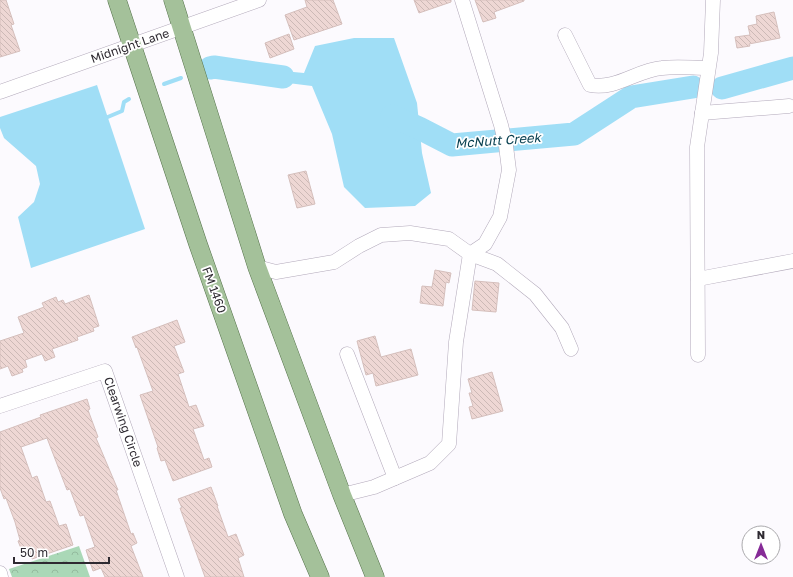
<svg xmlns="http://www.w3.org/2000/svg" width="793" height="577" font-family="'Golos Text',sans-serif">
	<defs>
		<pattern id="park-crowns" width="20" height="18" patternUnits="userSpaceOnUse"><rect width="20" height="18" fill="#aad8b7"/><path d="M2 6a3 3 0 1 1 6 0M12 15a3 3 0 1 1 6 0" fill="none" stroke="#93ba9e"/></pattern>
		<pattern id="building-back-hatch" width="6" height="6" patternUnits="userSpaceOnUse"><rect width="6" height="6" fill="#eed7d4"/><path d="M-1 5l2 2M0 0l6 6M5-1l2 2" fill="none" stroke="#ccb9b6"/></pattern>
	</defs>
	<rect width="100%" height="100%" fill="#fcfafe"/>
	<polygon fill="url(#park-crowns)" points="79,546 90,577 12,577 9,569"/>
	<g fill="#a0def6">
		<polygon points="354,38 394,38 417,103 422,153 431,193 415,206 365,208 344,187 332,134 312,86 256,79 251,68 304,73 315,46"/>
		<polygon points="97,85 145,229 31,268 18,217 34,202 40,184 36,166 4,138 0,128 0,117"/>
	</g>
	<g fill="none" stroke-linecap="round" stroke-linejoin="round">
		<g stroke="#a0def6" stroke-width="4">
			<polyline points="164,84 181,78"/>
			<polyline points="103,119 122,111 124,102 129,99"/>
		</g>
		<g stroke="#a0def6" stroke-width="23">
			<polyline points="210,68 214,67 283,77"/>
			<polyline points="722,88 793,68"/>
			<polyline points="392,116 419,128 452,145 574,134 631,97 693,87"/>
		</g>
	</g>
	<g fill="url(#building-back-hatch)" stroke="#d5bfbc">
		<polygon points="0,0 6,0 14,24 11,25 20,51 0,57"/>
		<polygon points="305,0 333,0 342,24 294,40 285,15 307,7"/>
		<polygon points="414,0 451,0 451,2 419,13"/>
		<polygon points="475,0 524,0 524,1 494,12 496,18 483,22"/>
		<polygon points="774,12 780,38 749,44 750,46 737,48 735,37 750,35 748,26 757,24 756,16"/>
		<polygon points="289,34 294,49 270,58 265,43"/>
		<polygon points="306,171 315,204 297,208 288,175"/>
		<polygon points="435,270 451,273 449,283 446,282 443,306 420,303 422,286 432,287"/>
		<polygon points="475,281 499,283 496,312 472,310"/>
		<polygon points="89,295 99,326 93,328 94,331 77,337 78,340 52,349 55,357 45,361 42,354 25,360 27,367 22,369 23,372 12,376 8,366 0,369 0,341 24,333 18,317 44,307 42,303 56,297 58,302 63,300 65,304"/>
		<polygon points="177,320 185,342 174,346 184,372 178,374 189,407 196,405 204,426 193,429 204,460 209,458 212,467 173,481 165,460 161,461 157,448 158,447 140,395 153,391 137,347 136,348 132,337"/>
		<polygon points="375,336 381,357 411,349 418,375 376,386 373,373 366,375 357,341"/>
		<polygon points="492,372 503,411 472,419 469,407 473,406 469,393 472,393 468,379"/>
		<polygon points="87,399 90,409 88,410 98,437 96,438 118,490 116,490 131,534 133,533 137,543 131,546 143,577 105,577 101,568 93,571 86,550 95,547 84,515 80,516 70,489 67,490 47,438 21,447 32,478 37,476 46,502 50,501 59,526 66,524 73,545 32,559 29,548 22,551 18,541 20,540 15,522 6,498 4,499 0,488 0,432 41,417 40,415"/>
		<polygon points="211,487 218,506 217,506 228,537 236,534 244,555 238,558 244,577 205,577 180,508 182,508 178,499"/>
	</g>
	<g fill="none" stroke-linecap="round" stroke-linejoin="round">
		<defs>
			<g id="minor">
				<path d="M565,35L590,85C616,90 637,70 662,68C677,66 693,68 708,68"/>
				<polyline points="0,92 259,0"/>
				<polyline points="702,113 789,106"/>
				<polyline points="257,267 276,272 334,262 359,246 381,235 410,233 449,239 470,254 497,264 535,294 562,328 571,349"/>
				<polyline points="698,279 793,261"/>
				<polyline points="347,354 395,478"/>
				<polyline points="698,355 697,147 711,53 713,0"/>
				<polyline points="0,406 105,371 177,577"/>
				<polyline points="342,495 374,487 430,463 449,444 456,342 470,254 485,244 500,217 509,170 506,146 501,125 462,0"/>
				<polyline points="0,573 1,577"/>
			</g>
			<g id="major">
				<polyline points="117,0 198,244 293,514 320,577"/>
				<polyline points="173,0 257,267 342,495 375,577"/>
			</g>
		</defs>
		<use href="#minor" stroke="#b2a9ba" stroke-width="15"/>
		<use href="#major" stroke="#54714a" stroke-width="19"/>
		<use href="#minor" stroke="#fff" stroke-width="14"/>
		<use href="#major" stroke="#a4c19a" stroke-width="18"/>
	</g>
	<g text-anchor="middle" stroke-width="3.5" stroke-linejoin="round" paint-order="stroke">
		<g font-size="12" fill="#2e2a31" stroke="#fff">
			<text transform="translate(130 46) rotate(-19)" y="4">Midnight Lane</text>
			<text transform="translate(214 290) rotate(70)" y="4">FM 1460</text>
			<text transform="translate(123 422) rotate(71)" y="4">Clearwing Circle</text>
		</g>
		<g font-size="13" font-style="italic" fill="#084050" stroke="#fff">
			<text transform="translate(498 140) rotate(-4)" y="5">McNutt Creek</text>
		</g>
	</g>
	<g transform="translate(761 545)"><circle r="19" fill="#ffffff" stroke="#abaaad"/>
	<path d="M0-3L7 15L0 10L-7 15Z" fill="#862b97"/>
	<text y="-6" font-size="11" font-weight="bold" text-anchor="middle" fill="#2e2a31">N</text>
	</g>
	<path d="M14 557v6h95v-6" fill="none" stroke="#2e2a31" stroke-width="2"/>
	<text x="20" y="557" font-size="12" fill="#2e2a31" stroke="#ffffff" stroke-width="3" paint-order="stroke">50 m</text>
</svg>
